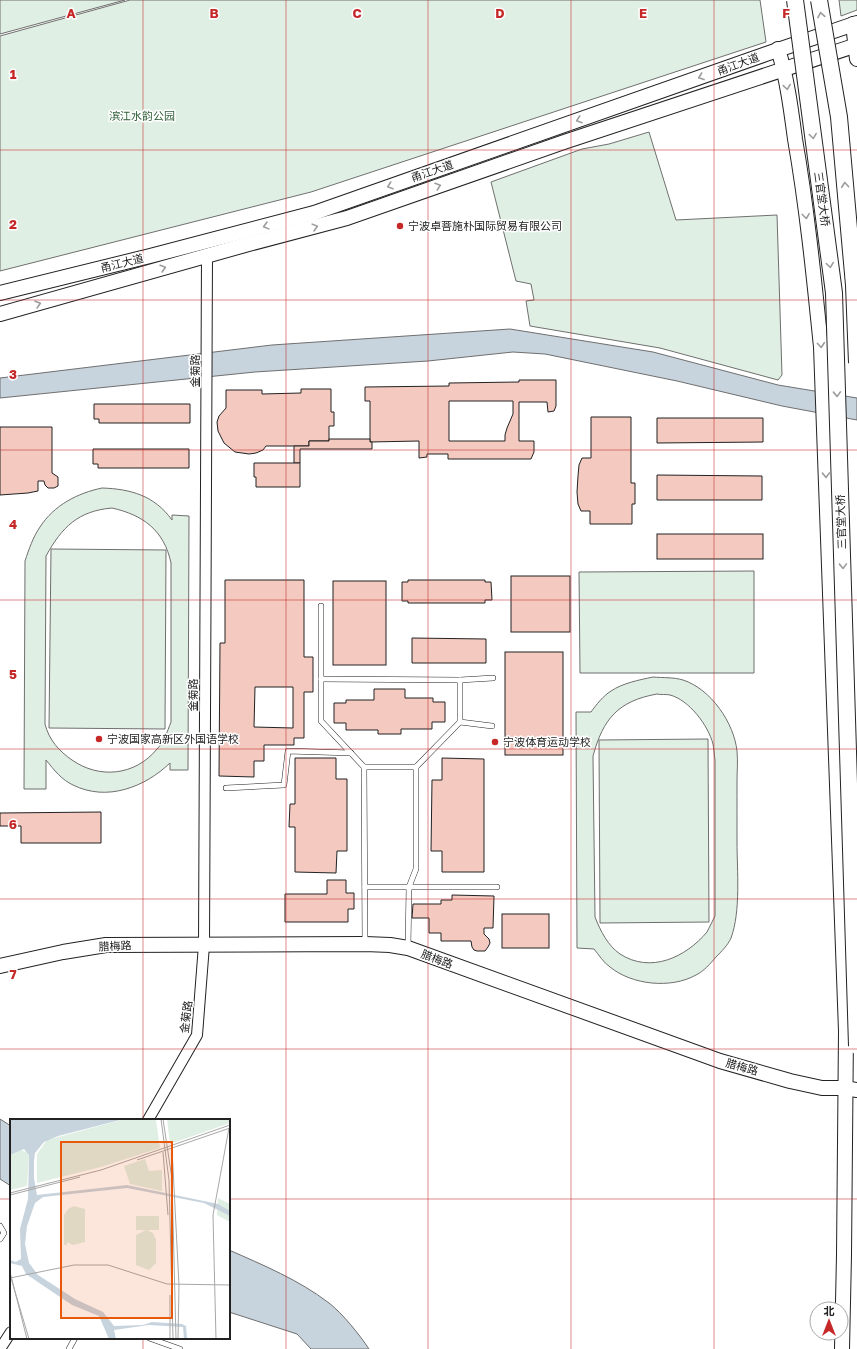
<svg xmlns="http://www.w3.org/2000/svg" width="857" height="1349" font-family="'Golos Text','Noto Sans SC',sans-serif">
	<rect width="100%" height="100%" fill="#fff"/>
	<g fill="#e0efe3" stroke="#6f6f6f" fill-rule="evenodd">
		<polygon points="0,0 125,0 0,34"/>
		<polygon points="130,0 760,0 766,42 311,192 0,271 0,36"/>
		<polygon points="839,0 857,0 857,10 841,16"/>
		<polygon points="649,132 676,220 777,215 782,375 778,380 660,348 530,326 526,301 534,300 531,284 516,281 491,182 582,149 609,144"/>
		<path d="M102,488C130,489 154,495 172,520V515L189,516L188,770H170V763C145,787 107,802 73,785C62,780 54,770 46,760V789H24L25,561C29,549 33,537 40,527C54,505 78,493 102,488ZM112,508C143,515 164,530 171,563V722C167,732 164,742 157,749C135,776 99,779 72,760C59,751 49,740 45,724L46,556C62,527 78,511 112,508Z"/>
		<polygon points="51,549 166,550 165,729 49,728"/>
		<polygon points="754,571 754,673 580,673 579,572"/>
		<path d="M653,677C663,678 673,677 683,680C711,689 734,723 737,751C738,761 737,772 737,781C737,802 737,822 737,842C737,870 741,911 731,938C728,945 721,952 716,957C710,964 704,971 696,975C671,989 632,985 610,967C603,962 599,955 594,949L577,948L576,712H591C596,705 603,696 611,691C623,683 639,680 653,677ZM657,694C661,695 666,694 670,695C689,700 708,725 713,744C714,749 714,754 715,760V916C712,921 710,927 707,932C686,957 651,974 620,954C608,946 600,930 595,917L593,756C603,719 618,701 657,694Z"/>
		<polygon points="708,739 709,922 600,923 599,740"/>
	</g>
	<g fill="#c7d3dd" stroke="#6f6f6f">
		<polygon points="510,329 653,352 778,385 857,398 857,420 782,406 677,381 545,354 513,352 428,361 255,372 0,398 0,378 272,345"/>
		<polygon points="0,1119 11,1126 11,1186 0,1179"/>
		<path d="M229,1250C263,1265 299,1280 329,1303C343,1314 359,1334 369,1349H311L297,1334L229,1312Z"/>
	</g>
	<g fill="#f3c9c0" stroke="#222" fill-rule="evenodd">
		<path d="M519,380H556V406L554,411L548,412L547,402H519V441H534V452L531,459H448V454H427V457L419,458V441L370,442V401H365V387L449,386V383L519,382ZM449,401H513V414L507,428L505,435V441H449Z"/>
		<polygon points="301,389 331,389 331,412 334,412 334,426 329,426 329,441 309,441 309,446 266,446 263,450 256,453 249,454 235,452 224,443 218,431 217,422 219,416 226,408 226,390 262,390 262,394 301,393"/>
		<polygon points="94,404 190,404 190,423 99,423 99,419 94,419"/>
		<polygon points="591,417 631,417 631,483 635,483 635,504 632,504 632,524 590,524 590,511 581,511 578,504 577,492 578,476 579,465 582,458 591,458"/>
		<polygon points="657,418 763,418 763,442 657,443"/>
		<polygon points="0,427 52,427 52,473 58,477 58,486 54,488 48,488 45,485 44,481 38,481 38,491 28,493 0,495"/>
		<polygon points="329,439 370,439 370,442 372,442 372,449 300,449 300,463 294,463 294,446 309,446 309,441 329,441"/>
		<polygon points="93,449 189,449 189,468 98,468 98,464 93,464"/>
		<polygon points="254,463 300,463 300,487 256,487 256,477 254,477"/>
		<polygon points="657,475 762,476 762,500 657,500"/>
		<rect x="657" y="534" width="106" height="25"/>
		<rect x="511" y="576" width="59" height="56"/>
		<path d="M225,580H304V657H313V692H304V738H294V745H264V761H254V777L219,776L220,643H225ZM255,687H293V728L254,727Z"/>
		<polygon points="408,580 485,580 485,582 491,582 492,600 485,600 485,603 408,603 408,601 402,601 402,582 408,582"/>
		<rect x="333" y="581" width="53" height="84"/>
		<polygon points="412,638 486,639 486,663 412,663"/>
		<rect x="505" y="652" width="58" height="103"/>
		<polygon points="374,689 405,689 405,698 433,698 433,702 445,702 445,722 432,722 432,729 401,729 401,734 378,734 378,730 346,730 346,723 334,723 334,703 346,703 346,700 374,700"/>
		<polygon points="295,758 336,758 336,779 347,779 347,851 337,851 336,873 295,872 295,827 289,827 290,804 295,804"/>
		<polygon points="442,758 484,759 484,872 442,872 442,851 431,851 432,780 442,780"/>
		<polygon points="101,812 101,843 21,843 21,826 0,826 0,813"/>
		<polygon points="327,880 346,880 346,893 354,893 354,909 348,909 348,922 285,922 285,894 327,894"/>
		<polygon points="452,895 494,896 493,928 484,928 484,934 489,939 490,943 488,947 485,951 477,951 474,950 472,947 471,941 441,941 441,933 429,933 429,918 412,918 413,904 441,904 441,900 452,900"/>
		<rect x="502" y="914" width="47" height="34"/>
	</g>
	<g fill="none" stroke-linecap="round" stroke-linejoin="round">
		<defs>
			<g id="lane">
				<polyline points="321,606 321,721 364,767"/>
				<polyline points="321,679 460,680 493,678"/>
				<polyline points="460,722 492,726"/>
				<polyline points="416,767 460,722 460,680"/>
				<polyline points="226,788 284,785 288,751 351,753"/>
				<polyline points="365,887 497,887"/>
				<polyline points="365,943 364,767 416,767 416,869 409,887 408,947"/>
				<polyline points="0,1226 4,1233 0,1239"/>
				<polyline points="149,1338 180,1349"/>
				<polyline points="69,1349 75,1338"/>
			</g>
			<g id="street">
				<polyline points="148,1120 197,1035 204,945 207,256"/>
				<polyline points="0,1349 11,1332"/>
			</g>
			<g id="secondary">
				<polyline points="853,24 857,59"/>
				<path d="M778,49C787,78 791,109 795,139C807,208 814,278 821,347L846,1031L844,1255L842,1349"/>
				<polyline points="0,293 150,256 314,213 766,54 857,23"/>
				<polyline points="0,314 245,245 347,218 564,142 857,45"/>
				<polyline points="0,966 63,952 106,945 365,944 390,945 408,948 720,1061 790,1081 822,1088 845,1088 857,1090"/>
			</g>
		</defs>
		<use href="#lane" stroke="#222" stroke-width="6"/>
		<use href="#street" stroke="#222" stroke-width="12"/>
		<use href="#secondary" stroke="#222" stroke-width="16"/>
		<use href="#lane" stroke="#fff" stroke-width="5"/>
		<use href="#street" stroke="#fff" stroke-width="10"/>
		<use href="#secondary" stroke="#fff" stroke-width="14"/>
		<defs>
			<g id="primary-bridge">
				<polyline points="795,0 834,293 857,1046"/>
				<polyline points="819,0 839,117 854,285 857,363"/>
			</g>
		</defs>
		<use href="#primary-bridge" stroke="#222" stroke-width="18" stroke-linecap="butt"/>
		<use href="#primary-bridge" stroke="#fff" stroke-width="16"/>
	</g>
	<defs><path id="oneway-chevron" d="M-2-3.5L2.5 0L-2 3.5" fill="none" stroke-width="1.6" stroke-linecap="round" stroke-linejoin="round"/></defs>
	<g stroke="#9c9c9c">
		<use href="#oneway-chevron" transform="translate(821 15) rotate(-100)"/>
		<use href="#oneway-chevron" transform="translate(701 77) rotate(160)"/>
		<use href="#oneway-chevron" transform="translate(787 87) rotate(81)"/>
		<use href="#oneway-chevron" transform="translate(579 120) rotate(161)"/>
		<use href="#oneway-chevron" transform="translate(813 136) rotate(82)"/>
		<use href="#oneway-chevron" transform="translate(845 185) rotate(-95)"/>
		<use href="#oneway-chevron" transform="translate(390 186) rotate(161)"/>
		<use href="#oneway-chevron" transform="translate(438 186) rotate(-19)"/>
		<use href="#oneway-chevron" transform="translate(806 216) rotate(83)"/>
		<use href="#oneway-chevron" transform="translate(266 226) rotate(165)"/>
		<use href="#oneway-chevron" transform="translate(315 227) rotate(-15)"/>
		<use href="#oneway-chevron" transform="translate(830 265) rotate(82)"/>
		<use href="#oneway-chevron" transform="translate(163 268) rotate(-16)"/>
		<use href="#oneway-chevron" transform="translate(38 304) rotate(-16)"/>
		<use href="#oneway-chevron" transform="translate(821 345) rotate(85)"/>
		<use href="#oneway-chevron" transform="translate(837 394) rotate(88)"/>
		<use href="#oneway-chevron" transform="translate(826 475) rotate(88)"/>
		<use href="#oneway-chevron" transform="translate(843 566) rotate(88)"/>
	</g>
	<path fill="none" stroke="#c62828" stroke-width="1" stroke-opacity="0.55" d="M143,0V1120M286,0V1349M428,0V1349M571,0V1349M714,0V1349M0,150H857M0,300H857M0,450H857M0,600H857M0,749H857M0,899H857M0,1049H857M0,1199H11M229,1199H857M143,1338V1349"/>
	<g fill="#c62828" stroke="#fff" stroke-width="1.5">
		<circle cx="400" cy="226" r="4"/>
		<circle cx="99" cy="739" r="4"/>
		<circle cx="495" cy="742" r="4"/>
	</g>
	<g text-anchor="middle" stroke-width="3" stroke-linejoin="round" paint-order="stroke">
		<g font-size="11" fill="#222" stroke="#fff">
			<text transform="translate(738 64) rotate(-20)" y="4">甬江大道</text>
			<text transform="translate(432 171) rotate(-19)" y="4">甬江大道</text>
			<text transform="translate(822 199) rotate(82)" y="4">三官堂大桥</text>
			<text transform="translate(122 263) rotate(-14)" y="4">甬江大道</text>
			<text transform="translate(195 371) rotate(-90)" y="4">金菊路</text>
			<text transform="translate(841 522) rotate(-92)" y="4">三官堂大桥</text>
			<text transform="translate(193 695) rotate(-90)" y="4">金菊路</text>
			<text transform="translate(115 946) rotate(-3)" y="4">腊梅路</text>
			<text transform="translate(437 959) rotate(20)" y="4">腊梅路</text>
			<text transform="translate(186 1017) rotate(-83)" y="4">金菊路</text>
			<text transform="translate(742 1067) rotate(16)" y="4">腊梅路</text>
		</g>
		<g font-size="11" fill="#2f5e38" stroke="#fff">
			<text x="142" y="120">滨江水韵公园</text>
		</g>
		<g font-size="11" fill="#222" stroke="#fff" text-anchor="start">
			<text x="408" y="230">宁波卓菩施朴国际贸易有限公司</text>
			<text x="107" y="743">宁波国家高新区外国语学校</text>
			<text x="503" y="746">宁波体育运动学校</text>
		</g>
	</g>
	<g transform="translate(10 1119)">
		<rect width="220" height="220" fill="#fff"/>
		<path d="M115,0H149L146,1L150,29L91,48L27,64V35L37,21ZM157,0H220V4L160,25ZM11,31L19,34L17,67L0,71V36ZM135,40L139,52L152,51V72L120,65L114,47ZM208,79L220,85V103L207,96ZM64,87L75,90V123L63,126L57,123V126H54V96L58,90ZM126,97H149V111H137L143,114L146,121V144L139,151L126,146V116L136,111H126Z" fill="#e0efe3"/>
		<path d="M0,0H114L48,17L34,23L25,34L24,42V59L27,76L117,66L208,85L220,92V97L194,84L117,69L33,78L25,84L17,107L15,125L19,144L28,156L65,180L93,193L104,207L133,206L142,203L172,205L176,207L177,220H174L173,208L139,206L104,211L106,220H99L89,197L62,186L16,155L12,147L0,144V141L6,143L11,140L10,110L18,80L19,36L14,30L0,36Z" fill="#c7d3dd"/>
		<path fill="none" stroke="#a7a7a7" stroke-width="1" d="M151,0L159,61L163,220M153,0L162,60L166,220M162,29L169,166L168,220M153,33L158,96M127,41L220,9M0,74L91,51L220,6M0,76L70,58M0,153L17,220M0,159L64,146H98L157,165L220,166M1,159L19,220M160,220V176M206,220L203,96L219,9"/>
		<path fill="#e8590c" fill-opacity="0.15" stroke="#e8590c" stroke-width="2" d="M51,23H162V199H51Z"/>
		<rect width="220" height="220" fill="none" stroke="#222" stroke-width="2"/>
	</g>
	<g font-size="13" text-anchor="middle" font-weight="bold" fill="#c62828" stroke="#fff" stroke-width="3" stroke-linejoin="round" paint-order="stroke">
		<text x="71" y="18">A</text>
		<text x="214" y="18">B</text>
		<text x="357" y="18">C</text>
		<text x="500" y="18">D</text>
		<text x="643" y="18">E</text>
		<text x="786" y="18">F</text>
		<text x="13" y="79">1</text>
		<text x="13" y="229">2</text>
		<text x="13" y="379">3</text>
		<text x="13" y="529">4</text>
		<text x="13" y="679">5</text>
		<text x="13" y="829">6</text>
		<text x="13" y="979">7</text>
	</g>
	<g transform="translate(829 1321)"><circle r="19" fill="#ffffff" stroke="#a7a7a7"/>
	<path d="M0-3L7 15L0 10L-7 15Z" fill="#c62828"/>
	<text y="-6" font-size="11" font-weight="bold" text-anchor="middle" fill="#222222">北</text>
	</g>
</svg>
